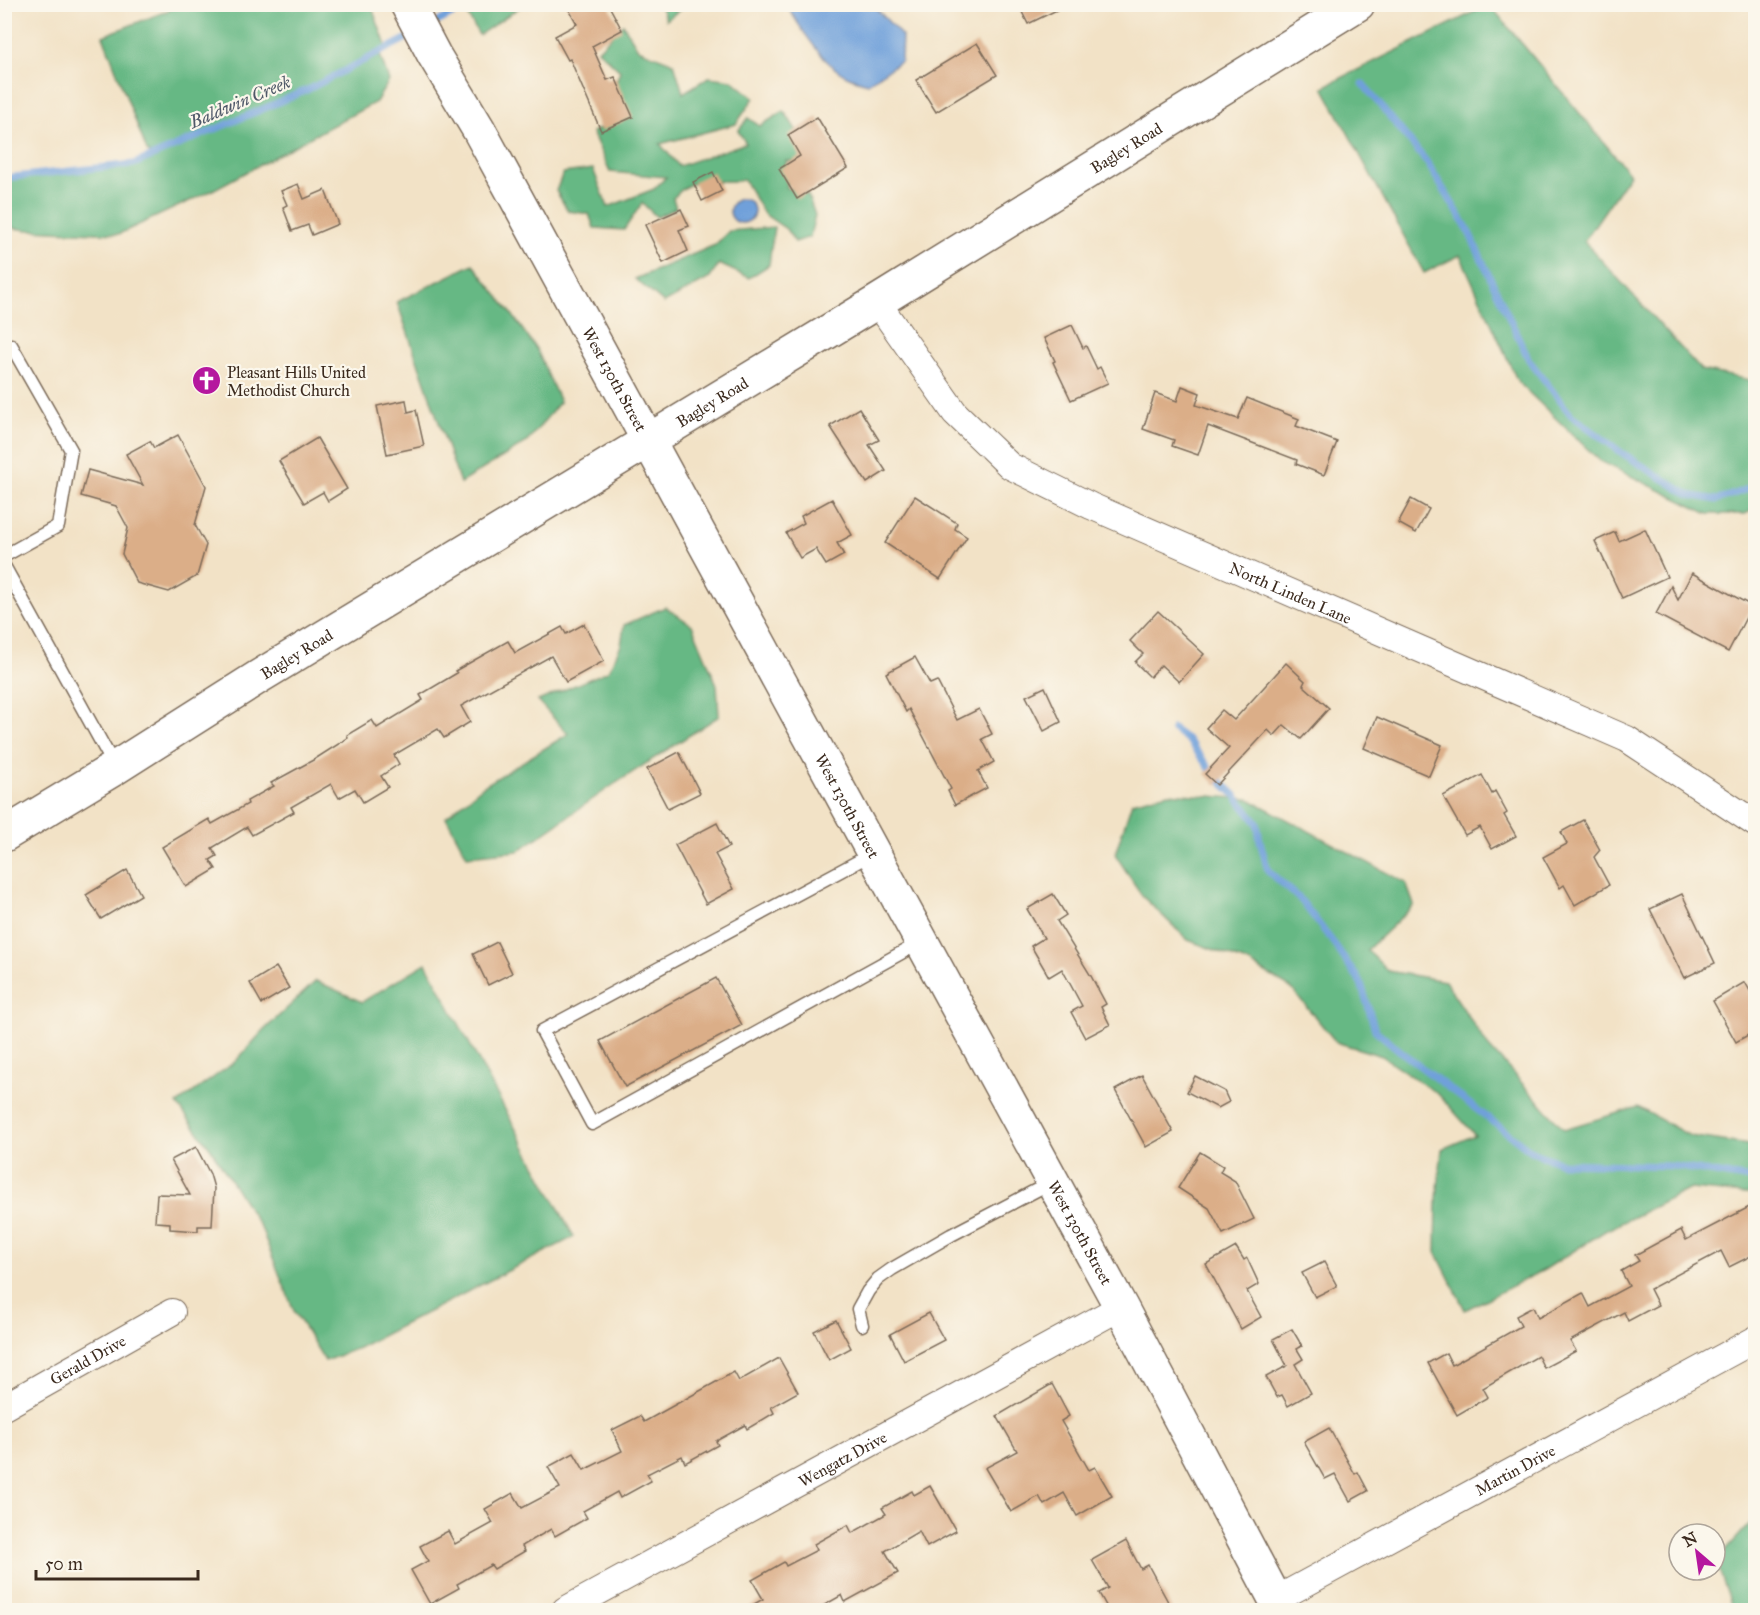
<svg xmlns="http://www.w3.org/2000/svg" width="1760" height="1615" font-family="'IM FELL Great Primer',serif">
	<rect width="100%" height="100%" fill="#fbf7ec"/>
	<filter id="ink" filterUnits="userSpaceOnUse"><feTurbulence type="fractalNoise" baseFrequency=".0167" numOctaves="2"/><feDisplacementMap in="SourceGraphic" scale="12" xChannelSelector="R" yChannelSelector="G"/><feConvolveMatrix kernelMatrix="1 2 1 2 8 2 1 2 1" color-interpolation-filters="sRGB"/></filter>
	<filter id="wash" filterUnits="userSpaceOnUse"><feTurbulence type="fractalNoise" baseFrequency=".008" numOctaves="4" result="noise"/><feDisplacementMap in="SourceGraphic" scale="24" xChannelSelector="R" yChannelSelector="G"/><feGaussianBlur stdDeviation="1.35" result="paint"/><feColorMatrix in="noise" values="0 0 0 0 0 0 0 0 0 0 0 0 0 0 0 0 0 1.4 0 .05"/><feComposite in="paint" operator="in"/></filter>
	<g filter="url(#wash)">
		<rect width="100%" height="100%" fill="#f2e2c6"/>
		<g fill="#66b884" stroke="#507151" stroke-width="1.5">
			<polygon points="489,4 523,4 523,5 479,35 467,14"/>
			<polygon points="182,5 371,5 387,48 379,52 389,81 376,102 209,192 119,234 28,230 5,227 5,178 134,164 154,156 147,151 103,36"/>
			<polygon points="660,5 686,5 666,20"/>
			<polygon points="1488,5 1490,5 1630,174 1584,241 1701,370 1755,381 1755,509 1745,514 1708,514 1600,461 1518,382 1460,255 1424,273 1323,87"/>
			<path d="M623,24L638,49L674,63L683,93L709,77L732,80L754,98L736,124L660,144L679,166L746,143L738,131L748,118L760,126L784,111L809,150L801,161H786L787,188L808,195L815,215L810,237L795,242L786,229L764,214L744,180C728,183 702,179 689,185C683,187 678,194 673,198L676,208L657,217L642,203L624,230L594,228L589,214L568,211L556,191L563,173L593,169L608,207L654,189L666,177L610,172L592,132L616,121L613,91L620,71L598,50Z"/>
			<polygon points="774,227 769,265 749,278 719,264 710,278 664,303 635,279 715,245 729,231"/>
			<polygon points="473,264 509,310 537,350 560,402 527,442 460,483 397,302"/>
			<polygon points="665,607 692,625 717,685 719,716 616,783 518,851 467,856 446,817 482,787 568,734 538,701 608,671 621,645 624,625"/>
			<polygon points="1168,793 1249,799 1406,883 1414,905 1367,950 1388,971 1445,981 1488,1046 1564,1129 1638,1107 1690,1136 1755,1146 1755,1195 1690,1189 1605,1231 1544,1270 1465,1310 1436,1252 1437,1198 1442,1149 1475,1135 1439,1095 1382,1056 1336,1042 1291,988 1249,963 1188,940 1142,896 1115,854 1132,802"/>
			<polygon points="426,963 574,1237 358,1348 325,1361 294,1311 261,1228 211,1149 177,1104 236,1061 263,1031 316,981 362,1002"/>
			<polygon points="1755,1518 1755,1610 1733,1610 1716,1561"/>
		</g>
		<g fill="#70a0da" stroke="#56657c" stroke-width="1.5">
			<path d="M787,5H873L902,36L901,61L868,83C861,81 852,79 845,75C825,66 798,25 787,5Z"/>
			<circle cx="742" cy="211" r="12"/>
		</g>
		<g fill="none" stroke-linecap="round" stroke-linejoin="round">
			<g stroke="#70a0da" stroke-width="7">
				<polyline points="428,27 471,4"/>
				<polyline points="1363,84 1426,161 1466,226 1529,360 1571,415 1622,453 1689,495 1717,500 1756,486"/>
				<polyline points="4,178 134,164 307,90 413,35"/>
				<polyline points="1173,729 1188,740 1216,777 1234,794 1257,823 1260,841 1268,871 1300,899 1335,945 1361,983 1375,1030 1400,1051 1534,1153 1562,1163 1673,1166 1756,1180"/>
			</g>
		</g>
		<g id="blocks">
			<g fill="#dbae88">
				<polygon points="566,4 608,4 622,30 592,46 607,80 615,77 633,117 601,131 570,59 568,60 555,36 577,24"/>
				<polygon points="1018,4 1069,4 1028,24"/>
				<polygon points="977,43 997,75 936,112 916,80"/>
				<polygon points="817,117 848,168 797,199 779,169 800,156 788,135"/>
				<polygon points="713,172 722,191 702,201 693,182"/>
				<polygon points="298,184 304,199 325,190 338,224 312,235 308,225 292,231 283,207 287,205 281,191"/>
				<polygon points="681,209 689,226 679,230 688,251 663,263 645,225"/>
				<polygon points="1072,325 1083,348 1086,346 1097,369 1100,367 1108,383 1071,400 1053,362 1055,361 1044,338"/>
				<polygon points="1182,386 1200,393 1196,405 1238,419 1247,398 1299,419 1296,426 1337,442 1324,475 1296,464 1297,460 1208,426 1198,455 1172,446 1174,440 1143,429 1155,393 1177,401"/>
				<polygon points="406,400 408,412 416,410 424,446 387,454 377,406"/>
				<polygon points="859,408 879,440 869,445 886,471 867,483 830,426"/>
				<polygon points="178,435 206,486 195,525 206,545 197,576 169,592 137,583 122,554 128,528 116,506 81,496 88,470 143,485 126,454 150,441 154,448"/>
				<polygon points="317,438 347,489 328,501 323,492 304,503 279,461"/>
				<polygon points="915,496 957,523 955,529 967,537 940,579 885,543"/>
				<polygon points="832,499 852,535 837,543 844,555 826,565 816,549 800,558 786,533 804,523 801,516"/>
				<polygon points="1411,499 1429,509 1416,533 1398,523"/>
				<polygon points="1645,529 1667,577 1622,598 1595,541 1615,532 1619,541"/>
				<polygon points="1692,573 1752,606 1728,652 1656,614 1671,586 1678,600"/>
				<polygon points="1158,611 1204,654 1179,682 1161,665 1150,677 1135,662 1143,654 1130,641"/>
				<polygon points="584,624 604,661 566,682 551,656 461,706 470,722 444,738 438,729 394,755 399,764 381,776 388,787 363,802 355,789 339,798 331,784 291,807 294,812 252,835 247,827 212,848 217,856 210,860 216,869 186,887 162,847 209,819 212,824 248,804 247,801 274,786 271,783 315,759 348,738 347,735 372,720 377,728 423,700 420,695 457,673 455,671 508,641 515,653 562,627 566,634"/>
				<polygon points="915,657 930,684 937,681 957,720 979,709 992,734 982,739 994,762 978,771 987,788 955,805 948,791 951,789 909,709 906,712 886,673"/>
				<polygon points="1286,663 1305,681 1303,685 1329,708 1301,739 1284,725 1274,736 1268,730 1217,785 1205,774 1229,748 1206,728 1222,710 1234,720"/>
				<polygon points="1045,687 1061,722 1044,731 1026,696"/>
				<polygon points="1377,717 1442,745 1429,776 1364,748"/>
				<polygon points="679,752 700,793 668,809 647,769"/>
				<polygon points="1482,775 1492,794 1495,791 1507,813 1504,815 1516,836 1492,849 1480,827 1465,835 1443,796"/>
				<polygon points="1583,820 1600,850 1594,857 1609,885 1575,905 1564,885 1560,888 1543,857 1567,844 1561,832"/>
				<polygon points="717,823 729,847 715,854 734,889 706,904 675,845"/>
				<polygon points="127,870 141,895 101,919 86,895"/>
				<polygon points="1053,894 1066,915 1057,921 1091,976 1106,1004 1101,1007 1110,1025 1085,1038 1071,1012 1082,1006 1062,969 1049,977 1031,946 1044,938 1027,909"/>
				<polygon points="1682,894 1715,963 1684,978 1650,909"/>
				<polygon points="497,942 512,973 488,985 473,954"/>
				<polygon points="276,967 289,988 262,1004 250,983"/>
				<polygon points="716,978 742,1025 625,1087 600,1041"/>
				<polygon points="1745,982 1755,1000 1755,1031 1736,1042 1713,1001"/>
				<polygon points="1142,1075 1173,1132 1146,1147 1115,1090"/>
				<polygon points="1195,1076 1224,1091 1229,1102 1218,1108 1187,1092"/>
				<polygon points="196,1147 210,1174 214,1188 212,1226 198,1226 198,1231 170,1229 170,1223 155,1222 157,1194 190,1195 171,1160"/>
				<polygon points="1200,1152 1223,1166 1220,1172 1235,1181 1254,1219 1223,1234 1209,1208 1178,1188"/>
				<polygon points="1755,1204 1755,1254 1729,1267 1721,1251 1650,1289 1658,1305 1628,1321 1624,1312 1570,1341 1576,1351 1544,1368 1538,1356 1483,1388 1488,1397 1457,1415 1428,1363 1446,1353 1452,1365 1521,1326 1516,1316 1533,1307 1538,1318 1583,1293 1590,1307 1629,1286 1621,1271 1639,1261 1635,1255 1681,1230 1686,1240"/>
				<polygon points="1236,1247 1244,1260 1247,1258 1259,1284 1247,1291 1261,1317 1241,1329 1206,1264"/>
				<polygon points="1324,1262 1337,1286 1315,1297 1302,1273"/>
				<polygon points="929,1313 944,1340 904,1361 890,1334"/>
				<polygon points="836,1320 851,1348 829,1360 814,1331"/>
				<polygon points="1292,1329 1302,1346 1297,1349 1303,1359 1295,1364 1311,1393 1288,1406 1282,1395 1277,1397 1266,1377 1287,1366 1273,1339"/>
				<polygon points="779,1358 798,1392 771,1407 774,1413 747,1429 745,1425 716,1441 718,1445 685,1463 682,1456 647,1474 651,1481 620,1498 617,1492 583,1511 587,1518 555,1536 551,1529 522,1546 525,1551 494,1569 491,1565 457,1584 459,1588 430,1604 411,1570 428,1561 420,1546 448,1531 455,1544 493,1523 485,1509 513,1493 522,1508 560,1488 548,1467 574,1453 584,1470 622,1451 612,1430 640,1416 644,1422 734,1372 739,1381"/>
				<polygon points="1052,1384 1069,1416 1061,1421 1089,1470 1095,1467 1112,1496 1077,1516 1064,1493 1044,1505 1039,1496 1011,1512 985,1468 1017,1451 997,1416"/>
				<polygon points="1329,1428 1355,1474 1358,1472 1368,1491 1350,1501 1335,1474 1325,1479 1304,1442"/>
				<polygon points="930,1486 956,1531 927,1547 919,1531 885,1551 898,1573 845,1602 842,1595 814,1611 742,1611 763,1599 752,1580 784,1562 786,1566 817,1550 814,1544 848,1525 852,1533 886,1514 882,1508 912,1491 914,1495"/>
				<polygon points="1126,1541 1141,1569 1148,1565 1173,1611 1109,1611 1099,1593 1108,1588 1092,1560"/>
			</g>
		</g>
	</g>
	<g filter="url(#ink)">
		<use href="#blocks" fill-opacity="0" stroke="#7b6a59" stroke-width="1.5"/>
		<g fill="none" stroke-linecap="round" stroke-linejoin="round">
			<defs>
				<g id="service">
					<polyline points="4,349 11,345 71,450 58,526 4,556"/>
					<polyline points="4,566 115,767"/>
					<polyline points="872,854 542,1031 592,1124 921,942"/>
					<polyline points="862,1325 858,1309 868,1291 878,1279 892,1269 951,1235 1052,1182"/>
				</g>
				<g id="minor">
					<path id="s1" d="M877,302L955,413L1010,466L1091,506L1627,739L1756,824"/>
					<path id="s2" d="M4,1407L172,1312"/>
					<path id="s3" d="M1275,1600L1756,1339"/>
					<path id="s4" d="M565,1610L1121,1307"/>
				</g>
				<g id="secondary">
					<path id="s5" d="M407,4L434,55L479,130L1121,1307L1281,1610"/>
					<path id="s6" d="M4,835L115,768L260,676L877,302L1358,4"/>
				</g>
			</defs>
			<use href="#service" stroke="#7b6a59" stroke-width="15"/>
			<use href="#minor" stroke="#7b6a59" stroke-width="28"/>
			<use href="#secondary" stroke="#7b6a59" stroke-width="36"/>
			<use href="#service" stroke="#fff" stroke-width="12"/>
			<use href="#minor" stroke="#fff" stroke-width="26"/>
			<use href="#secondary" stroke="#fff" stroke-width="33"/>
		</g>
	</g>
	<defs>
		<symbol id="church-disc" viewBox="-11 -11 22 22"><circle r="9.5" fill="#b5179e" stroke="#fbf7ec"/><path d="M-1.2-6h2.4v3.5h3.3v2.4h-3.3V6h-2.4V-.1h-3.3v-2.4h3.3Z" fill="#fff"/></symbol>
	</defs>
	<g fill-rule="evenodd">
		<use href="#church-disc" x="190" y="364" width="33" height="33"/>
	</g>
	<g text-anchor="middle" stroke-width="4.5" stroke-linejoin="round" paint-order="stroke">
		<g font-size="16" fill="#3b2a1e" stroke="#fbf7ec">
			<text dy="6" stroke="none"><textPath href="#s6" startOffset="1316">Bagley Road</textPath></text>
			<text dy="6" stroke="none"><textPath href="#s5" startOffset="429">West 130th Street</textPath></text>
			<text dy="6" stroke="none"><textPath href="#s6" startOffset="830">Bagley Road</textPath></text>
			<text dy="6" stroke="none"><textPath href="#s1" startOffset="520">North Linden Lane</textPath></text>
			<text dy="6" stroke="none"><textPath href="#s6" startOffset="344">Bagley Road</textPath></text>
			<text dy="6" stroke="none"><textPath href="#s5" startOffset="915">West 130th Street</textPath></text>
			<text dy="6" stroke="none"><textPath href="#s5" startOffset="1401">West 130th Street</textPath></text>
			<text dy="6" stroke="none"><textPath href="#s2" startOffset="96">Gerald Drive</textPath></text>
			<text dy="6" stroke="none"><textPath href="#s4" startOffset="316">Wengatz Drive</textPath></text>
			<text dy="6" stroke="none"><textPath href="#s3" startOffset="273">Martin Drive</textPath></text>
		</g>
		<g font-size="16" fill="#3b2a1e" stroke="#fbf7ec" text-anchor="start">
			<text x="227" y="378">Pleasant Hills United<tspan x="227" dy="18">Methodist Church</tspan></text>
		</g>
		<g font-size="18" font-style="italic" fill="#505969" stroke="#fbf7ec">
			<text transform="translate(240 102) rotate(-23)" y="6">Baldwin Creek</text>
		</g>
	</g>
	<rect width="1760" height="1615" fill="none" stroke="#fbf7ec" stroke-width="24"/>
	<g transform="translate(1697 1552) rotate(331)"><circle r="28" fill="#fbf7ec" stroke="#aea59a" stroke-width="1.5"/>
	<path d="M0-4.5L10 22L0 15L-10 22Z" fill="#b5179e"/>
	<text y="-9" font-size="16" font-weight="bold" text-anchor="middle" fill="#3b2a1e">N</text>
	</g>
	<path d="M36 1570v9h162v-9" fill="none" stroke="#3b2a1e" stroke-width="3"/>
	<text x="45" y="1570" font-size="18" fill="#3b2a1e" stroke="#fbf7ec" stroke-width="4.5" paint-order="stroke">50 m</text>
</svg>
